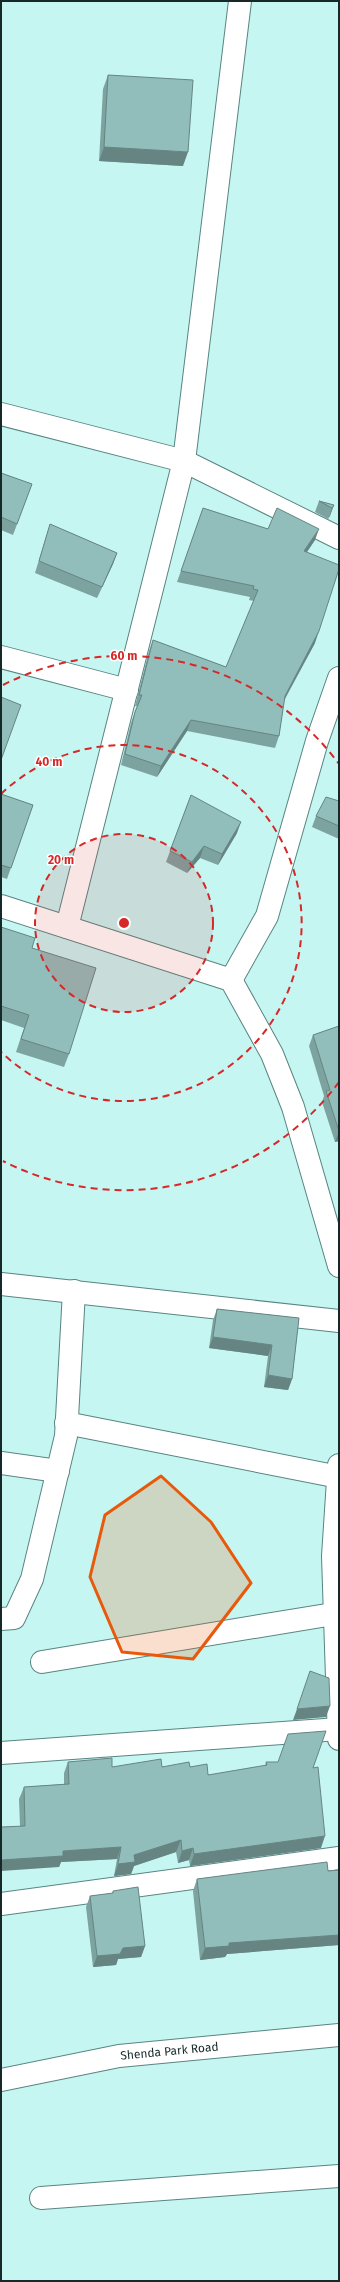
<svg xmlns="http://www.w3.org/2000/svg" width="340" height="2282" font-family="'Fira Sans',sans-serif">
	<rect width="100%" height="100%" fill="#c6f6f2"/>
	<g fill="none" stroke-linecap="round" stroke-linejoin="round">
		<defs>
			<g id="minor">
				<polyline points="1,414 184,461 339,538"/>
				<polyline points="1,657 127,690"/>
				<polyline points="1,906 231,980 272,1054 293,1107 339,1266"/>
				<polyline points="67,927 184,461 240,1"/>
				<polyline points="231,980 267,916 317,741 339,678"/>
				<polyline points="1,1284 339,1321"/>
				<polyline points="66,1423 339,1477"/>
				<polyline points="1,1463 58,1471"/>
				<polyline points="339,1465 333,1556 339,1739"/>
				<polyline points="1,1619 14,1618 32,1579 66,1436 74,1291"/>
				<polyline points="42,1662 339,1613"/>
				<polyline points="1,1753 339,1729"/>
				<polyline points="1,1904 339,1858"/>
				<polyline points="41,2198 339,2176"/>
			</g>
			<g id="secondary">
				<path id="s1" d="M1,2080L119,2056L339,2035"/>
			</g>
		</defs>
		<use href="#minor" stroke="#588582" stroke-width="24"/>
		<use href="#secondary" stroke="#588582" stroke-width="24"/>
		<use href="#minor" stroke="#fff" stroke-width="22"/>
		<use href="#secondary" stroke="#fff" stroke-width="22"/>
	</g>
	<g fill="#7da3a0">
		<polygon points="108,75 183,166 99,161 103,89"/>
		<polygon points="1,473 32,484 13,535 1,530"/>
		<polygon points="319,501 334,505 328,519 315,512"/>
		<polygon points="203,508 268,529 315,540 307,552 315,643 284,701 279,736 275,748 187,731 157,777 121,765 131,723 137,706 135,706 149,651 153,640 226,667 254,601 249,600 250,597 177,582"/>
		<polygon points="50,524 117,553 113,564 97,598 35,573"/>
		<polygon points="1,794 33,805 7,879 1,877"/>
		<polygon points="191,795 237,833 218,865 200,858 187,873 166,862"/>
		<polygon points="339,801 339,839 312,827 316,816"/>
		<polygon points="1,927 32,948 69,1054 64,1067 16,1052 24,1028 1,1020"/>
		<polygon points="339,1026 339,1141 335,1142 322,1102 324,1096 309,1046 313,1035"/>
		<polygon points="217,1309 299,1318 292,1379 288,1390 264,1387 268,1356 209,1348 213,1320"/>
		<polygon points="68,1762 112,1767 190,1767 208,1775 265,1766 266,1762 313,1768 321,1848 190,1866 189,1860 178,1863 176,1852 134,1866 131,1874 114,1876 117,1859 61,1862 59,1867 20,1826 19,1799 24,1787 64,1784 64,1773"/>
		<polygon points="339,1870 339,1945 227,1954 225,1957 200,1960 193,1891 197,1879"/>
		<polygon points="113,1891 145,1946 141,1957 118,1959 116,1965 93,1967 86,1907 90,1896 112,1894"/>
	</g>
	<g fill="#668582">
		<polygon points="104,147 188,152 183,166 99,161"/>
		<polygon points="334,505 330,516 328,519 332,508"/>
		<polygon points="319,529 315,540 300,562 304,551"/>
		<polygon points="117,553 113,564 97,598 102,587"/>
		<polygon points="319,631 315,643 280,707 285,696"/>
		<polygon points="191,720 187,731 157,777 161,766"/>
		<polygon points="241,822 237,833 218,865 222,854"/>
		<polygon points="204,846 200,858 187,873 192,862"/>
		<polygon points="339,1131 339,1141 335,1142"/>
		<polygon points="213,1337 272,1345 268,1356 209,1348"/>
		<polygon points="268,1375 292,1379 288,1390 264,1387"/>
		<polygon points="330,1706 326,1717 293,1720 297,1709"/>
		<polygon points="325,1836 321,1848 190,1866 194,1854"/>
		<polygon points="181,1840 176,1852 134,1866 131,1874 114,1876 118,1864 134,1855"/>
		<polygon points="121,1847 117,1859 61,1862 59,1867 1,1871 1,1860 63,1851"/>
		<polygon points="193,1848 189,1860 178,1863 182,1851"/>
		<polygon points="339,1935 339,1945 227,1954 225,1957 200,1960 205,1948 229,1943"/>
		<polygon points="145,1946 141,1957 118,1959 116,1965 93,1967 97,1956 123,1948"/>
	</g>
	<g fill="#91beba" stroke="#668582">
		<polygon points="108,75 193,80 188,152 104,147"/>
		<polygon points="1,473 32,484 17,524 1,517"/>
		<polygon points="319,501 334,505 332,508"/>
		<polygon points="203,508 268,529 277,508 319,529 304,551 339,565 339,569 319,631 285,696 279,736 191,720 161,766 125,754 135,712 142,695 139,695 153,640 226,667 258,590 253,589 254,586 181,571"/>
		<polygon points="50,524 117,553 102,587 39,561"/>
		<polygon points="1,697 21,705 1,760"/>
		<polygon points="1,794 33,805 11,868 1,865"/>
		<polygon points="191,795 241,822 222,854 204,846 192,862 170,851"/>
		<polygon points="326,797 339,801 339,826 316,816"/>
		<polygon points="1,927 35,938 32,948 96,968 69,1054 21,1039 29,1015 1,1006"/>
		<polygon points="339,1026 339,1131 326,1091 330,1090 313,1035"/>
		<polygon points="217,1309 299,1318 292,1379 268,1375 272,1345 213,1337"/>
		<polygon points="310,1671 329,1678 330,1706 297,1709"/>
		<polygon points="326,1731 313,1768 318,1767 325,1836 194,1854 193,1848 182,1851 181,1840 134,1855 135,1862 118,1864 121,1847 63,1851 63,1856 1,1860 1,1827 25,1826 24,1787 69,1784 68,1762 112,1758 112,1767 161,1759 162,1767 189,1762 190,1767 207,1764 208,1775 267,1765 266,1762 278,1762 288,1734"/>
		<polygon points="327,1862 328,1871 339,1870 339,1935 229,1943 229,1946 205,1948 197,1879"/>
		<polygon points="138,1887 145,1946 123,1948 120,1954 97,1956 90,1896 113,1893 113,1891"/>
	</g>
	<path fill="#e8590c" fill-opacity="0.2" stroke="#e8590c" stroke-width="3" stroke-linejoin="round" d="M161,1476L211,1522L251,1583L193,1659L122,1652L90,1577L105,1515Z"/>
	<circle cx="124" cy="923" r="89" fill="#d62828" fill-opacity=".12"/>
	<g fill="none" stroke="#d62828" stroke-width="2" stroke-dasharray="7 5">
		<circle cx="124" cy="923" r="89"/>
		<path d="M1 794A178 178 0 1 1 1 1052"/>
		<path d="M339 1082A267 267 0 0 1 3 1161M3 685A267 267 0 0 1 339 764"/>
	</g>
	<g text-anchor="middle" stroke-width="3" stroke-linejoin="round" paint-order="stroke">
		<g font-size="12" fill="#162928" stroke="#fff">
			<text dy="4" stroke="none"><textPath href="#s1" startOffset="171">Shenda Park Road</textPath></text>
		</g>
	</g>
	<circle cx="124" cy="923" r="6" fill="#d62828" stroke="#fff" stroke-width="2"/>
	<g font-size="12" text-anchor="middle" font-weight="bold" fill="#d62828" stroke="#fff" stroke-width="3" stroke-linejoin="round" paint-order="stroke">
		<text x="124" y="660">60 m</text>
		<text x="49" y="766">40 m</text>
		<text x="61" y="864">20 m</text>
	</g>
	<rect width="340" height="2282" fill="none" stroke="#162928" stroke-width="4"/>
</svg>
